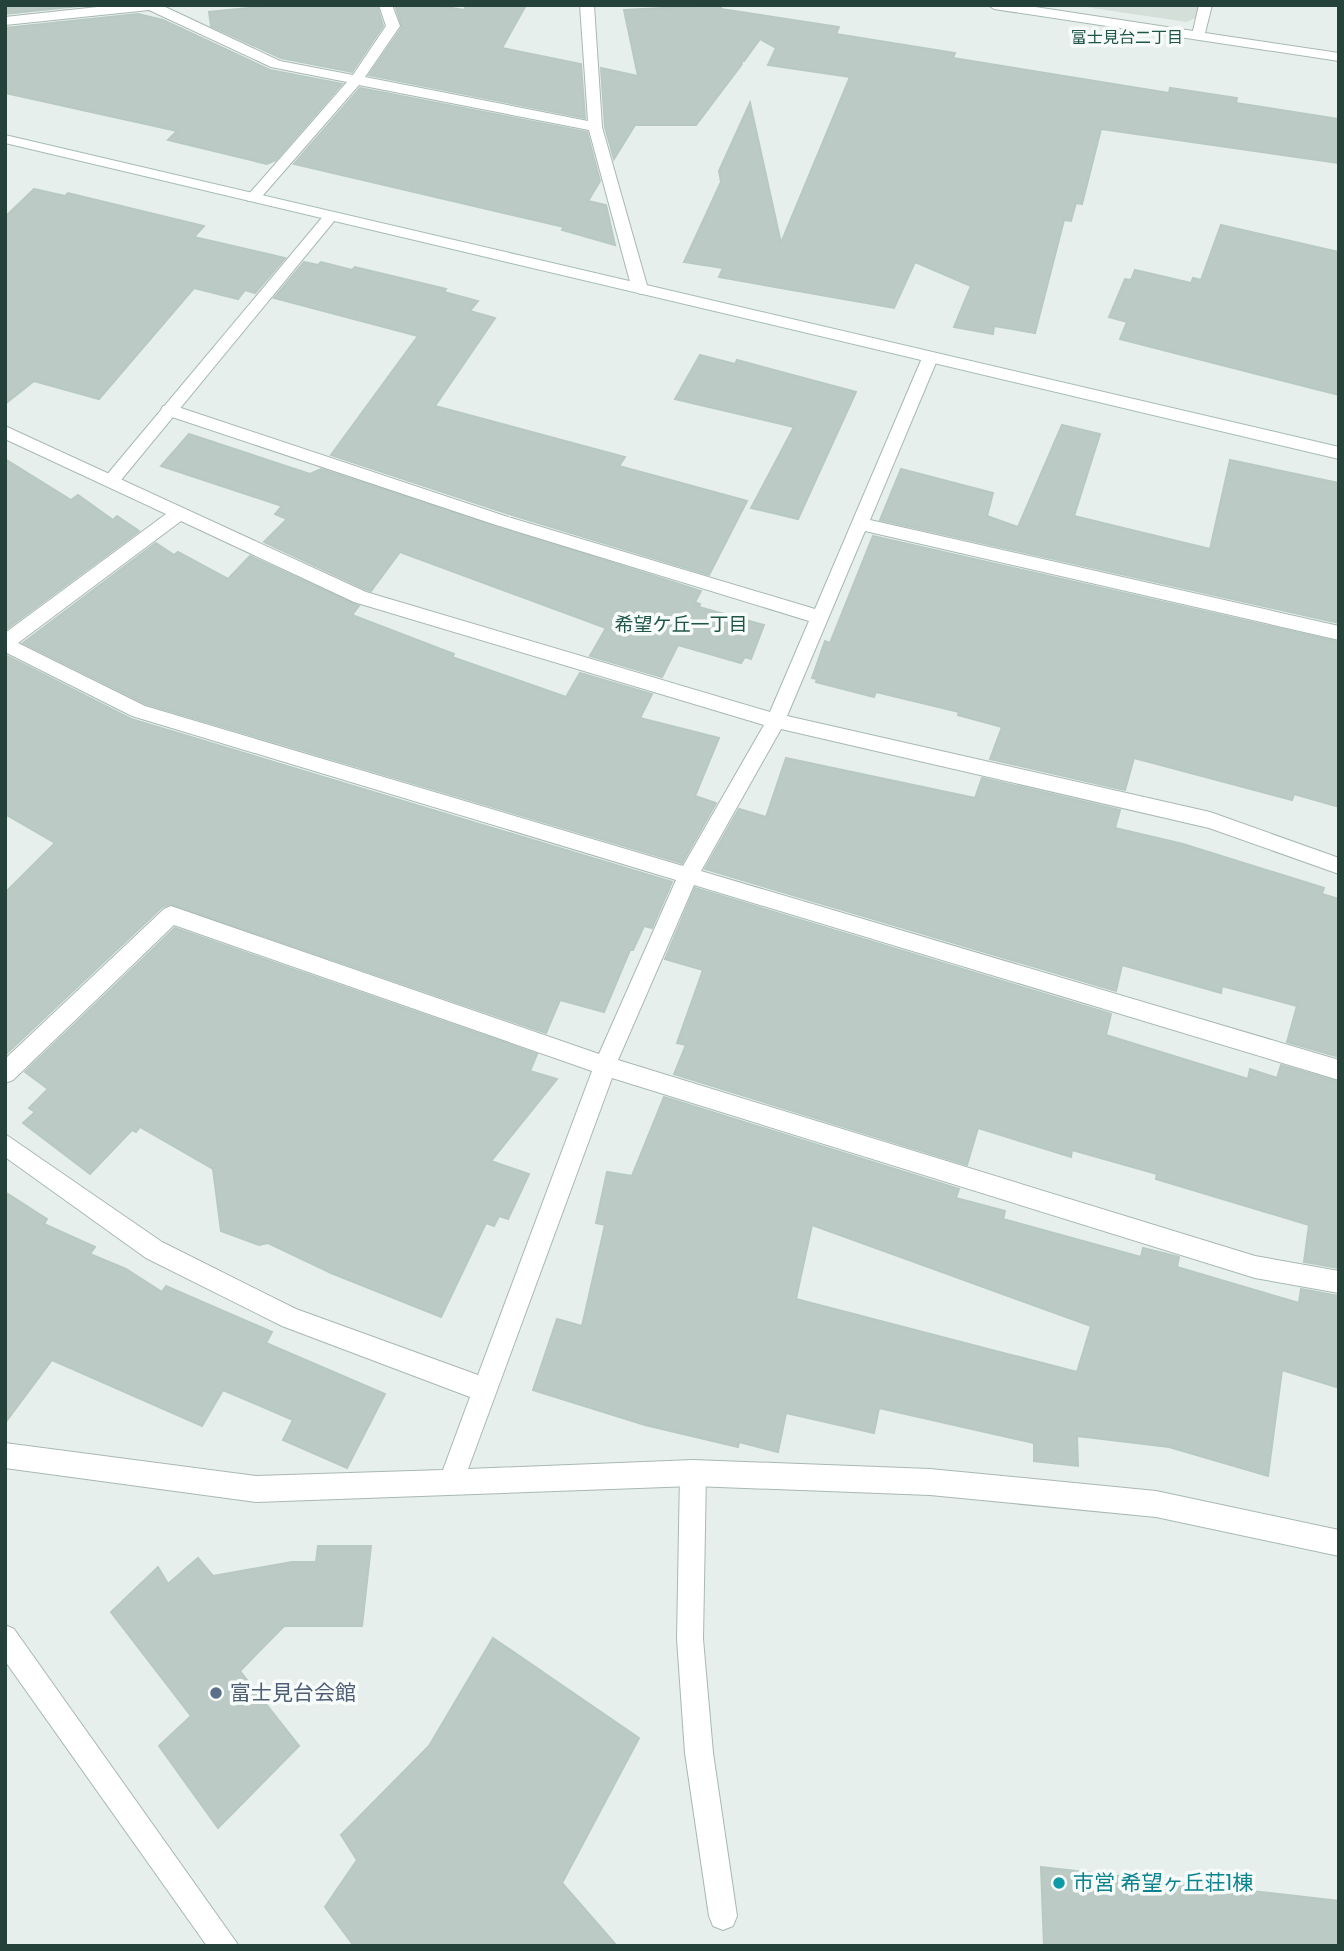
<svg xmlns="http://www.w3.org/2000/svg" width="1344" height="1951" font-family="Poppins,'Noto Sans JP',sans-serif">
	<rect width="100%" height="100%" fill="#e6efeb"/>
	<polygon fill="#d4dfda" points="1072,5 1199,5 1195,18 1187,22"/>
	<g fill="#bbcac4" stroke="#b8c9c2" stroke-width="2" fill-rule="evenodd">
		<polygon points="5,5 89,5 5,14"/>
		<polygon points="277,5 377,5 383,26 352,72 281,58 211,26 209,12"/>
		<polygon points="395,5 435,5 464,10 467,5 526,5 502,48 581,64 585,118 369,75 402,27"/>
		<polygon points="721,5 721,9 839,27 836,34 955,53 953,58 1169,93 1170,88 1237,98 1236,103 1339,119 1339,163 1101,129 1082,204 1076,203 1071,221 1064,220 1035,333 994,326 993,334 954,327 971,286 915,262 894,308 719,277 723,268 684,262 721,182 719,171 750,103 781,243 850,77 768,65 776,48 760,39 744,61 741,60 742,64 696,125 635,125 614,159 605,127 601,68 638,76 624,10"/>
		<polygon points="138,14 163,20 270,70 342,84 276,160 267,164 168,140 177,131 5,93 5,28"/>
		<polygon points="360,88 587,132 600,181 588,201 606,205 615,245 562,230 564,227 294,164"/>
		<polygon points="34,189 65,196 68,193 204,226 194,237 285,258 255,293 245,290 238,299 194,288 99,399 34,381 5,404 5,217"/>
		<polygon points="1221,225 1339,252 1339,395 1120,339 1127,322 1109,317 1125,279 1131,280 1135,270 1191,283 1193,278 1201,280"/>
		<polygon points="304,262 318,265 321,262 352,270 355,267 446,289 444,292 478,301 470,311 495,318 435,406 625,457 619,466 747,501 709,575 509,514 331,455 418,336 274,298"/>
		<polygon points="700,355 735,364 737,360 856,392 798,519 751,508 794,427 675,399"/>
		<polygon points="1062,425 1100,434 1074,516 1210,549 1230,460 1339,483 1339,623 880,520 901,469 993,493 987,516 1018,527"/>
		<polygon points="189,434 310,474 321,469 701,591 695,602 700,604 699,607 764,625 751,659 745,657 741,663 678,645 662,677 590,656 606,628 400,552 371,591 367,590 264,542 287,519 275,514 282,506 161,466"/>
		<polygon points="5,459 71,500 78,495 113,520 117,516 139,531 5,630"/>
		<polygon points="873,536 1339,642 1339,807 1294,794 1292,800 1134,758 1125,790 990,759 1002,727 958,715 959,712 876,692 874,697 816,682 817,679 812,678 825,641 830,643"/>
		<polygon points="156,543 174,555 178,552 228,579 250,556 359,606 352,615 454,654 452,657 566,697 580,673 652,694 640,718 719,738 695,796 716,803 682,863 146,704 23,643"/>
		<polygon points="5,655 131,719 672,882 652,928 644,926 633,950 630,950 604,1012 560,1000 546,1033 170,904 162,907 5,1055 5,893 55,843 5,814"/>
		<polygon points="786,758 975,798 982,778 1120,810 1115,828 1183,844 1324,888 1322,894 1339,899 1339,1057 1287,1042 1297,1006 1222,986 1221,993 1122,965 1116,991 705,869 739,809 766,817"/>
		<polygon points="695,888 1111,1014 1106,1035 1248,1079 1250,1069 1277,1078 1281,1065 1339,1082 1339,1268 1304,1262 1309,1225 1156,1179 1157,1174 1072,1150 1071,1157 978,1128 967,1165 674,1074 686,1045 677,1043 703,970 665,959"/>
		<polygon points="175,928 537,1054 530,1071 557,1079 491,1161 529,1174 508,1219 499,1216 494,1226 486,1223 441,1317 331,1273 268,1243 259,1245 221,1231 213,1169 140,1127 136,1132 132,1130 90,1174 23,1123 35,1112 29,1108 48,1089 25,1072"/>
		<path d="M664,1097L959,1189L956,1198L1005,1211L1003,1219L1141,1257L1143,1248L1179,1257L1177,1267L1299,1303L1301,1289L1339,1296V1388L1282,1370L1268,1476L1169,1447L1077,1436L1078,1466L1034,1461V1443L879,1408L874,1433L786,1413L778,1452L739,1442L738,1447L645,1425L533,1390L557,1319L582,1326L605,1225L596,1223L607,1172L632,1176ZM812,1225L1091,1326L1077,1372L796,1299Z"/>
		<polygon points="5,1192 47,1219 44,1224 95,1247 90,1254 126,1269 162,1292 166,1286 272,1332 266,1343 385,1394 347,1468 283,1440 293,1420 223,1390 202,1426 52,1360 5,1423"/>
		<polygon points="318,1546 371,1546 362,1626 284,1626 240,1671 299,1746 218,1828 159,1746 191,1716 111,1612 158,1567 168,1584 198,1558 213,1576 292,1562 316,1562"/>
		<polygon points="493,1638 639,1738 562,1883 617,1946 354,1946 325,1907 357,1860 341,1835 429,1746"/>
		<polygon points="1041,1867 1339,1901 1339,1946 1044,1946"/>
	</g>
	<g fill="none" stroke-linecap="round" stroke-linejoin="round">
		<defs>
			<g id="lane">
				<polygon points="330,213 337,217 335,220 117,485 105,485 103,481 105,477 325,214"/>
				<polygon points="693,1460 702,1464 706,1473 703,1639 713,1753 737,1916 733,1926 723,1930 713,1926 709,1916 685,1753 677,1639 680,1473 684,1464"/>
			</g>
			<g id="street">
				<polygon points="116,5 161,5 280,61 353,75 386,26 379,5 392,5 400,26 365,77 588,121 580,5 594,5 602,127 648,289 640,294 632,289 589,130 359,85 258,201 248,201 248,195 347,82 271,67 149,10 5,25 5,17"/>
				<polygon points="988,5 1022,5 1193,31 1199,5 1212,5 1205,33 1339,53 1339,61 994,9"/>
				<path d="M930,353L938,358L870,520L1339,626V640L865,531L787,716L1210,812L1339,858V874L1209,828L781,729L701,871L1339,1060V1080L694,885L618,1060L1255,1256L1339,1271V1293L1255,1278L612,1078L468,1469L693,1460L930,1469L1156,1491L1339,1530V1556L1156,1517L930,1495L693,1486L256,1502L5,1468V1443L256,1476L443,1470L470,1397L282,1326L146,1258L5,1157V1134L162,1242L296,1309L478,1375L592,1071L174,925L13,1080L5,1083V1059L164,909L171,906L599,1054L676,880L132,716L5,652V633L166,514L5,439V426L366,592L770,712L809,621L496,525L163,414L161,410L163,406H175L508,517L815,609L922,358ZM181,521L354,602L764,725L683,866L145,706L18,643Z"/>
				<polygon points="5,1625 14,1629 239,1946 207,1946 5,1661"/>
			</g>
			<polygon id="secondary" points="5,135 1339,447 1339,459 5,143"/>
		</defs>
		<use href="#lane" stroke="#a8b8b2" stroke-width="2"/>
		<use href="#street" stroke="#a8b8b2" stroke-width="2"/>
		<use href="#secondary" stroke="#a4bbb3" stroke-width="2"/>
		<use href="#lane" fill="#fff" fill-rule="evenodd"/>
		<use href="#street" fill="#fff" fill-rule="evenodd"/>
		<use href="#secondary" fill="#fff" fill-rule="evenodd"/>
	</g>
	<circle fill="#5c6f8a" stroke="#f7fbf9" stroke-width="2.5" cx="216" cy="1693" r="7"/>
	<circle fill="#0f9aa8" stroke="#f7fbf9" stroke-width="2.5" cx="1059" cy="1883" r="7"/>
	<g text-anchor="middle" stroke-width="7" stroke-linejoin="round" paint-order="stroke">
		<g font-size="16" fill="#1f5548" stroke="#f7fbf9">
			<text x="1127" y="43">富士見台二丁目</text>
		</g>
		<g font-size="19" fill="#1f5548" stroke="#f7fbf9">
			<text x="681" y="631">希望ケ丘一丁目</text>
		</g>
		<g font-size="21" fill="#4e5e75" stroke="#f7fbf9" text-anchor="start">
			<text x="230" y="1700">富士見台会館</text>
		</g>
		<g font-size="21" fill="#0d838f" stroke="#f7fbf9" text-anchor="start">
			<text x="1073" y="1890">市営 希望ヶ丘荘1棟</text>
		</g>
	</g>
	<rect width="1344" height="1951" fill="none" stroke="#24423a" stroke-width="14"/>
</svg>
